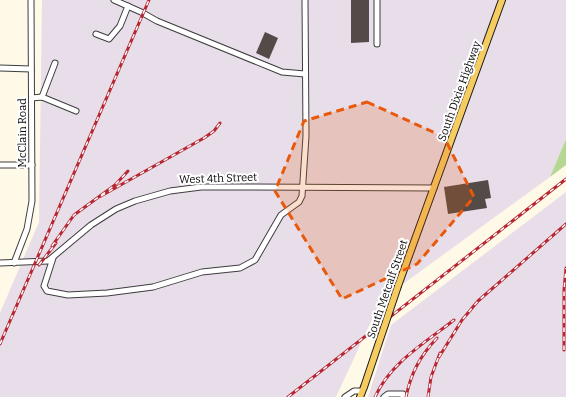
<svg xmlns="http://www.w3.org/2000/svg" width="566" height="397" font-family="Bitter,serif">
	<rect width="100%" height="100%" fill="#fff9e8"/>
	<g fill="#e8deea">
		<polygon points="42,0 566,0 566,139 550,177 381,300 336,397 0,397 0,313 39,222"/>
		<polygon points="566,192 566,397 368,397 391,325"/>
	</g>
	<polygon fill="#b5d793" points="566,139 566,165 550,177"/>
	<g fill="#534b47">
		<polygon points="351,0 369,0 369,42 351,43"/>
		<polygon points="265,32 278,38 269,59 256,53"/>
		<polygon points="488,180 491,198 485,199 487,208 448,214 444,187"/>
	</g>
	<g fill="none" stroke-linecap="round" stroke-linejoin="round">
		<defs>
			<g id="minor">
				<polyline points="114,0 141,12 157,21 282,72 305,74"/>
				<polyline points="96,34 109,39 120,26 128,6"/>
				<polyline points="377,44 377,0"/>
				<polyline points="0,68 31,69"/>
				<polyline points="42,97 55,63"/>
				<polyline points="32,98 42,97 76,111"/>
				<polyline points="0,165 32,165"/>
				<polyline points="53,258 44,286 47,291 68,295 107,293 153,287 202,272 240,268 255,260 281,215 299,202 302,196 306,136 305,0"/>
				<polyline points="0,263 48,261 91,225 116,209 135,201 170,191 201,187 239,187 434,188"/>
				<polyline points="14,263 27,229 32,201 31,0"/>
				<polyline points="345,397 354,391 362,391"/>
				<polyline points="384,397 388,394 403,394 403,397"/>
			</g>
			<g id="major">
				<polyline points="398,286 502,0"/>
				<polyline points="360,397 364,387"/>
			</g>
		</defs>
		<use href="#minor" stroke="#3d3d3d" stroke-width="7"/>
		<use href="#major" stroke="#1b1b1b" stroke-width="8"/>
		<use href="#minor" stroke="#fff" stroke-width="5"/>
		<use href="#major" stroke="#f6cc61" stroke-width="6"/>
		<defs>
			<g id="rail">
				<polyline points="101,196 204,138 214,131 220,123"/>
				<polyline points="52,246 74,215 115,185 128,171"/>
				<polyline points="39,265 56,243"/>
				<polyline points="0,344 149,0"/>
				<polyline points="564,350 564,290 566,268"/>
				<polyline points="439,357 462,320 478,301 566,224"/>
				<polyline points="288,397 566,179"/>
				<path d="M375,397C390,363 426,342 454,320"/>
				<path d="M406,397C411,373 420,356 437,338"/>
				<polyline points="428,397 431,377 440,353"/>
			</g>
		</defs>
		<use href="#rail" stroke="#b62733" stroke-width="3"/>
		<use href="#rail" stroke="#fff" stroke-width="1.5" stroke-dasharray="4.5" stroke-linecap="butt"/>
		<defs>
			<polyline id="major-bridge" points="364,387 398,286"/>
		</defs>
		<use href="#major-bridge" stroke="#1b1b1b" stroke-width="8" stroke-linecap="butt"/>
		<use href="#major-bridge" stroke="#f6cc61" stroke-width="6"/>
	</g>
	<path fill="#e8590c" fill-opacity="0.2" stroke="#e8590c" stroke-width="3" stroke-dasharray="8 5" stroke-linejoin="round" d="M367,102L444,137L474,197L417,264L342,299L275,191L304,121Z"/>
	<g text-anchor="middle" stroke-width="4" stroke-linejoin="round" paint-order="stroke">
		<g font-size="11" fill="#0a0a0a" stroke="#fff">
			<text transform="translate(459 91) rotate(-70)" y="4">South Dixie Highway</text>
			<text transform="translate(22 133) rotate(-90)" y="4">McClain Road</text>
			<text transform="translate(218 178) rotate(-2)" y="4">West 4th Street</text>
			<text transform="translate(387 289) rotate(-71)" y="4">South Metcalf Street</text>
		</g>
	</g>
</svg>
